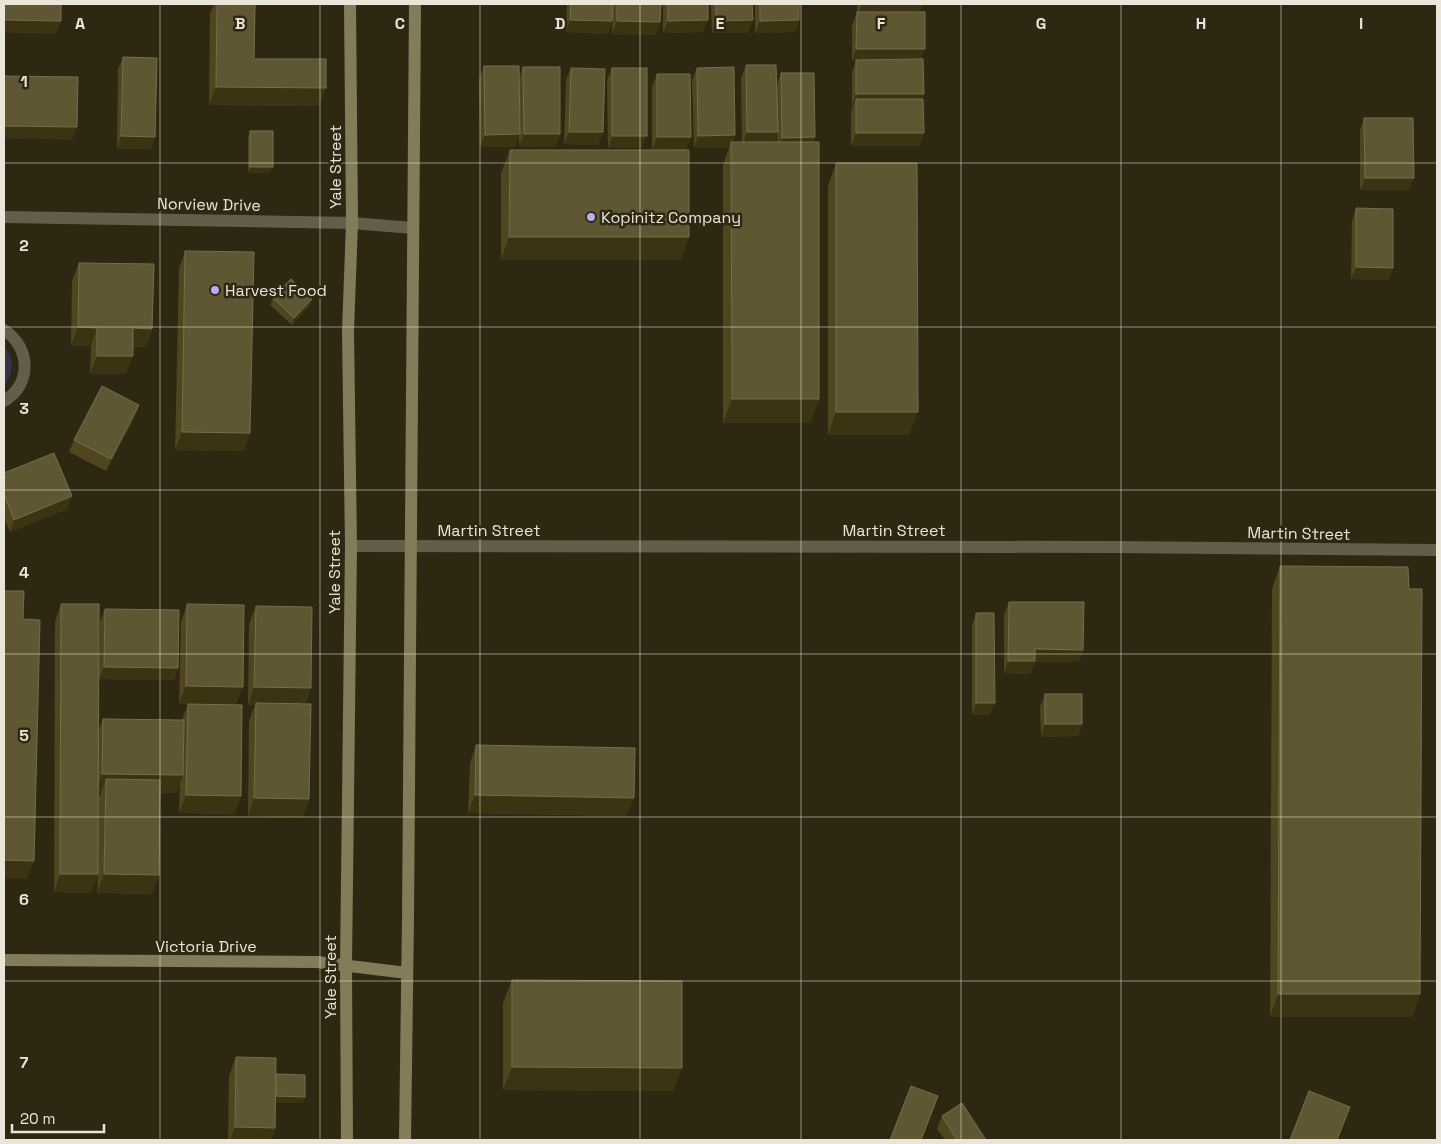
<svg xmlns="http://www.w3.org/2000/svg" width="1441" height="1144" font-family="'Space Grotesk',sans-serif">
	<rect width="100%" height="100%" fill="#2e2813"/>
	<path fill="#33314c" d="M4,346C15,359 14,373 4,386Z"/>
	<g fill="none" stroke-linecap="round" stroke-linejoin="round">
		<g stroke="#635e49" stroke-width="12">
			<polyline points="4,217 352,223 413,228"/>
			<path d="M4,330C31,347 32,385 4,401"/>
			<polyline points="351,546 1113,547 1437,550"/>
		</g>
		<g stroke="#847c59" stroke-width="12">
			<polyline points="4,960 317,962 407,973"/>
			<polyline points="347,1140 346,966 351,546 348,331 352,223 350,4"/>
			<polyline points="405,1140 408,917 415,4"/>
		</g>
	</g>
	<g fill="#4f461e" fill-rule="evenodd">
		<polygon points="214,4 255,4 254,59 326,88 319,106 209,105 210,14"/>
		<polygon points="567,4 661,4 656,35 612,34 613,14 612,21 608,34 566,32"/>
		<polygon points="663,4 708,4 703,32 663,33"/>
		<polygon points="711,4 752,4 748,33 712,33"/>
		<polygon points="755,4 799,4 799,20 795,32 755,33"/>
		<polygon points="857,4 922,4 919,12 924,94 922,99 924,133 919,146 851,146 851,112 853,106 852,106 852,72 856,61 852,61 852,25 857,12"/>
		<polygon points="123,57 151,149 117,149 118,69"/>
		<path d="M746,65L777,85L781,73L815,137L814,142L819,399L810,423H723V165L729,148H694L692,80L697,68L735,135L733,142H742L741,78ZM777,133V142H774Z"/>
		<polygon points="484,66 519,78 523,67 556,147 519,146 519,136 515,147 480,147 479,79"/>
		<polygon points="571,68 603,132 598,145 564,144 566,80"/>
		<polygon points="612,68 642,148 608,148 607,80"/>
		<polygon points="657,74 691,137 686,149 681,260 501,260 501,173 510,150 652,150 652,86"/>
		<polygon points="1364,118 1409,190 1360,190 1360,130"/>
		<polygon points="250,131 270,173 248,173 248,138"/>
		<polygon points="836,163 909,435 828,435 828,186"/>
		<polygon points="1356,208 1393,268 1388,280 1351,279 1352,221"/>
		<polygon points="185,251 244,451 175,450 179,269"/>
		<polygon points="79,263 152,329 146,347 133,347 126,374 90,374 91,346 71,346 72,281"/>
		<polygon points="273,298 310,305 292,325 270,305"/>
		<polygon points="135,417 106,471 69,452 74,440"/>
		<polygon points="4,473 67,509 10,532 4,518"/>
		<polygon points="1280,566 1409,589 1420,994 1412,1017 1270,1017 1272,589"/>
		<polygon points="1009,602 1079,662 1035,662 1030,674 1004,673 1004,614"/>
		<path d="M61,604L98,731L103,719L182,720L188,704H179L181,622L187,604L236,705L241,796L234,814L179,813L180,783L176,793H160L159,875L152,894L97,893L98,874L91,893L54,892L55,622ZM98,792H101L99,797L98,874Z"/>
		<polygon points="256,606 311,688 305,704 309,799 303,817 248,816 249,721 255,705 248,705 249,624"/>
		<polygon points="105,609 178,668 174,680 99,679 100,621"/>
		<polygon points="976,613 990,715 972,715 972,626"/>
		<polygon points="1045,694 1082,724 1078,736 1041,737 1040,707"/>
		<polygon points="476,745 627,816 468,813 470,763"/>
		<polygon points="512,980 682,1068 673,1091 503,1090 503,1003"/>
		<polygon points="236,1057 276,1074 303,1103 276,1103 275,1128 271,1140 228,1140 229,1076"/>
		<polygon points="942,1116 986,1140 945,1140 937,1129"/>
	</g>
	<g fill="#3b3311">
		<polygon points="862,4 922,4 918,16 857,16"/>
		<polygon points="4,20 61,21 56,34 4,33"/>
		<polygon points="570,20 612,21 608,34 566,32"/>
		<polygon points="708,20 703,32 663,33 668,21"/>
		<polygon points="753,20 748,33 712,33 716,21"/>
		<polygon points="799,20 795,32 755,33 760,21"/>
		<polygon points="617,21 660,22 656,35 612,34"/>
		<polygon points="856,49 925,49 920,61 856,60 856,61 852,61"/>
		<polygon points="216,87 326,88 319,106 209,105"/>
		<polygon points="856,94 924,94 919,107 856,99 853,106 852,106"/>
		<polygon points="4,126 77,127 72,140 4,138"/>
		<polygon points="569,132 603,132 598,145 564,144"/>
		<polygon points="747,132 778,132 773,144 742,145"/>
		<polygon points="856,133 924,133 919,146 851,146"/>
		<polygon points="520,134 515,147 480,147 485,135"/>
		<polygon points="524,134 560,134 556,147 519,146"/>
		<polygon points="735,135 731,146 731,142 729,148 694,148 698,136"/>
		<polygon points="121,136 155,137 151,149 117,149"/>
		<polygon points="612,136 647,136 642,148 608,148"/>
		<polygon points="657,137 691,137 686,149 652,150"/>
		<polygon points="815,137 811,149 778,150 782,138"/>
		<polygon points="250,167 273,167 270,173 248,173"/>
		<polygon points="1365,178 1414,178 1409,190 1360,190"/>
		<polygon points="509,237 689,237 681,260 501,260"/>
		<polygon points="1356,267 1393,268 1388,280 1351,279"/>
		<polygon points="312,299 310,305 292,325 294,318"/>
		<polygon points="78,327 97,328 91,346 71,346"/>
		<polygon points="133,328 152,329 146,347 127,346"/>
		<polygon points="97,356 133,356 126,374 90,374"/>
		<polygon points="732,399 819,399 810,423 723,423"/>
		<polygon points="139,405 135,417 106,471 111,459"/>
		<polygon points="836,412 918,412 909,435 828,435"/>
		<polygon points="182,432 250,433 244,451 175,450"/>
		<polygon points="72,496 67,509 10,532 14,520"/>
		<polygon points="1035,649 1083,650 1079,662 1035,662 1030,674 1004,673 1008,661"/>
		<polygon points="104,667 178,668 174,680 99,679"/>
		<polygon points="186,686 243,687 236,705 179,704"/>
		<polygon points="254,687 311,688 304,706 256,703 255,705 248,705"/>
		<polygon points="976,703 995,703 990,715 972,715"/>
		<polygon points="1045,724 1082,724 1078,736 1041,737"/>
		<polygon points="102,774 183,775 176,793 105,792 106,779 101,792 95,792"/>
		<polygon points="186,795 241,796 234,814 179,813"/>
		<polygon points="475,795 634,798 627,816 468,813"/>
		<polygon points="254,798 309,799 303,817 248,816"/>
		<polygon points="4,860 34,861 27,879 4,878"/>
		<polygon points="60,874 98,874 91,893 54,892"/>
		<polygon points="104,874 159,875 152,894 97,893"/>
		<polygon points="1278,994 1420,994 1412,1017 1270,1017"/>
		<polygon points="512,1067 682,1068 673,1091 503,1090"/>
		<polygon points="271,1096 305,1097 303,1103 269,1103"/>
		<polygon points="235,1127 275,1128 271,1140 230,1140"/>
	</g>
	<g fill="#5f5732" stroke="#756e4c">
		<polygon points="4,4 61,4 61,21 4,20"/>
		<polygon points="217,4 255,4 254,59 326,59 326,88 216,87"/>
		<polygon points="571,4 613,4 612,21 570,20"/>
		<polygon points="617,4 661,4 660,22 617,21"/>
		<polygon points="668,4 708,4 708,20 668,21"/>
		<polygon points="716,4 752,4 753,20 716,21"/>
		<polygon points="760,4 799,4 799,20 760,21"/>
		<polygon points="857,12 925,12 925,49 856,49"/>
		<polygon points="123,57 157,58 155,137 121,136"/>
		<polygon points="923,59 924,94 856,94 856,60"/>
		<polygon points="746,65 776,65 778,132 747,132"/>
		<polygon points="484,66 519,66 520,134 485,135"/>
		<polygon points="523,67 560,67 560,134 524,134"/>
		<polygon points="734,67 735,135 698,136 697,68"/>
		<polygon points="571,68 605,69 603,132 569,132"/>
		<rect x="612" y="68" width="35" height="68"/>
		<polygon points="781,73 814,73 815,137 782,138"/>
		<polygon points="657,74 690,74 691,137 657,137"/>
		<polygon points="4,76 78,77 77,127 4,126"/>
		<polygon points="856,99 923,99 924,133 856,133"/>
		<polygon points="1364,118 1413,118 1414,178 1365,178"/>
		<rect x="250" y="131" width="23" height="36"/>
		<polygon points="731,142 819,142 819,399 732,399"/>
		<polygon points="510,150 689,150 689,237 509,237"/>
		<polygon points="836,163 917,163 918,412 836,412"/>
		<polygon points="1356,208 1393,209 1393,268 1356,267"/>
		<polygon points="185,251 254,252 250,433 182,432"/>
		<polygon points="79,263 154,264 152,329 133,328 133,356 97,356 97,328 78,327"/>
		<polygon points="291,279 312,299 294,318 273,298"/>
		<polygon points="102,386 139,405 111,459 74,440"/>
		<polygon points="54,453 72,496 14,520 4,494 4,473"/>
		<polygon points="1280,566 1408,567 1409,589 1422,589 1420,994 1278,994"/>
		<polygon points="4,591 24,591 23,619 40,620 34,861 4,860"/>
		<polygon points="1009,602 1084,602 1083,650 1035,649 1035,661 1008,661"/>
		<polygon points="61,604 99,604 98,874 60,874"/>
		<polygon points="187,604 244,605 243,687 186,686"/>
		<polygon points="256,606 312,607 311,688 254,687"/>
		<polygon points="105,609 179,610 178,668 104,667"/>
		<polygon points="976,613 994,613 995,703 976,703"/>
		<rect x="1045" y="694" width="37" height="30"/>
		<polygon points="256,703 311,704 309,799 254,798"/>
		<polygon points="188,704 242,705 241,796 186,795"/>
		<polygon points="103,719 184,720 183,775 102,774"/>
		<polygon points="476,745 635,748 634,798 475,795"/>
		<polygon points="106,779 160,780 159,875 104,874"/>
		<polygon points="512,980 682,981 682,1068 512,1067"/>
		<polygon points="236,1057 276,1058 275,1128 235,1127"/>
		<polygon points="276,1074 305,1075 305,1097 276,1096"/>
		<polygon points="911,1086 938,1096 921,1140 890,1140"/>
		<polygon points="1309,1091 1350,1107 1337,1140 1290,1140"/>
		<polygon points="962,1103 986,1140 957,1140 942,1116"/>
	</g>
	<path fill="none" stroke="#e9e6d9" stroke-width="1" stroke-opacity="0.55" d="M160,4V1140M320,4V1140M480,4V1140M640,4V1140M801,4V1140M961,4V1140M1121,4V1140M1281,4V1140M4,163H1437M4,327H1437M4,490H1437M4,654H1437M4,817H1437M4,981H1437"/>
	<g fill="#b2adf9" stroke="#2e2813" stroke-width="2">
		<circle cx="591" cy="217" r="5"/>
		<circle cx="215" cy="290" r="5"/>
	</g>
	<g text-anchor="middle" stroke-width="5" stroke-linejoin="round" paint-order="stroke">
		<g font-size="16" fill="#e9e6d9" stroke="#2e2813">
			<text transform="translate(335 167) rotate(-90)" y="6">Yale Street</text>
			<text transform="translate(209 204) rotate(1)" y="6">Norview Drive</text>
			<text x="489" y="536">Martin Street</text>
			<text x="894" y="536">Martin Street</text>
			<text transform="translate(1299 533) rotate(1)" y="6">Martin Street</text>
			<text transform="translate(334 572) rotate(-90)" y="6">Yale Street</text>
			<text x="206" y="952">Victoria Drive</text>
			<text transform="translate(330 977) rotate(-90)" y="6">Yale Street</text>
		</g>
		<g font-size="16" fill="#e9e6d9" stroke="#2e2813" text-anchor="start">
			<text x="601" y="223">Kopinitz Company</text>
			<text x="225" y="296">Harvest Food</text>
		</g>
	</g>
	<g font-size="16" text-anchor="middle" font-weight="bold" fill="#e9e6d9" stroke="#2e2813" stroke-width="5" stroke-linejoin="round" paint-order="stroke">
		<text x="80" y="29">A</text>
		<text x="240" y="29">B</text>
		<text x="400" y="29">C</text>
		<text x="560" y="29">D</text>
		<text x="720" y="29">E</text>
		<text x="881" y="29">F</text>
		<text x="1041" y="29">G</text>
		<text x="1201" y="29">H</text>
		<text x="1361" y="29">I</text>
		<text x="24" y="87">1</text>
		<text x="24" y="251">2</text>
		<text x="24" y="414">3</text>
		<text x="24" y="578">4</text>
		<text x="24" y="741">5</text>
		<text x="24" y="905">6</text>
		<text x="24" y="1068">7</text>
	</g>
	<rect width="1441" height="1144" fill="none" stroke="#e9e6d9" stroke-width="10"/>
	<path d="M12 1124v8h92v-8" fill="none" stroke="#e9e6d9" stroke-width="2.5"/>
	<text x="20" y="1124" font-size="15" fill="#e9e6d9" stroke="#2e2813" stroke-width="4" paint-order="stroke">20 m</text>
</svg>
